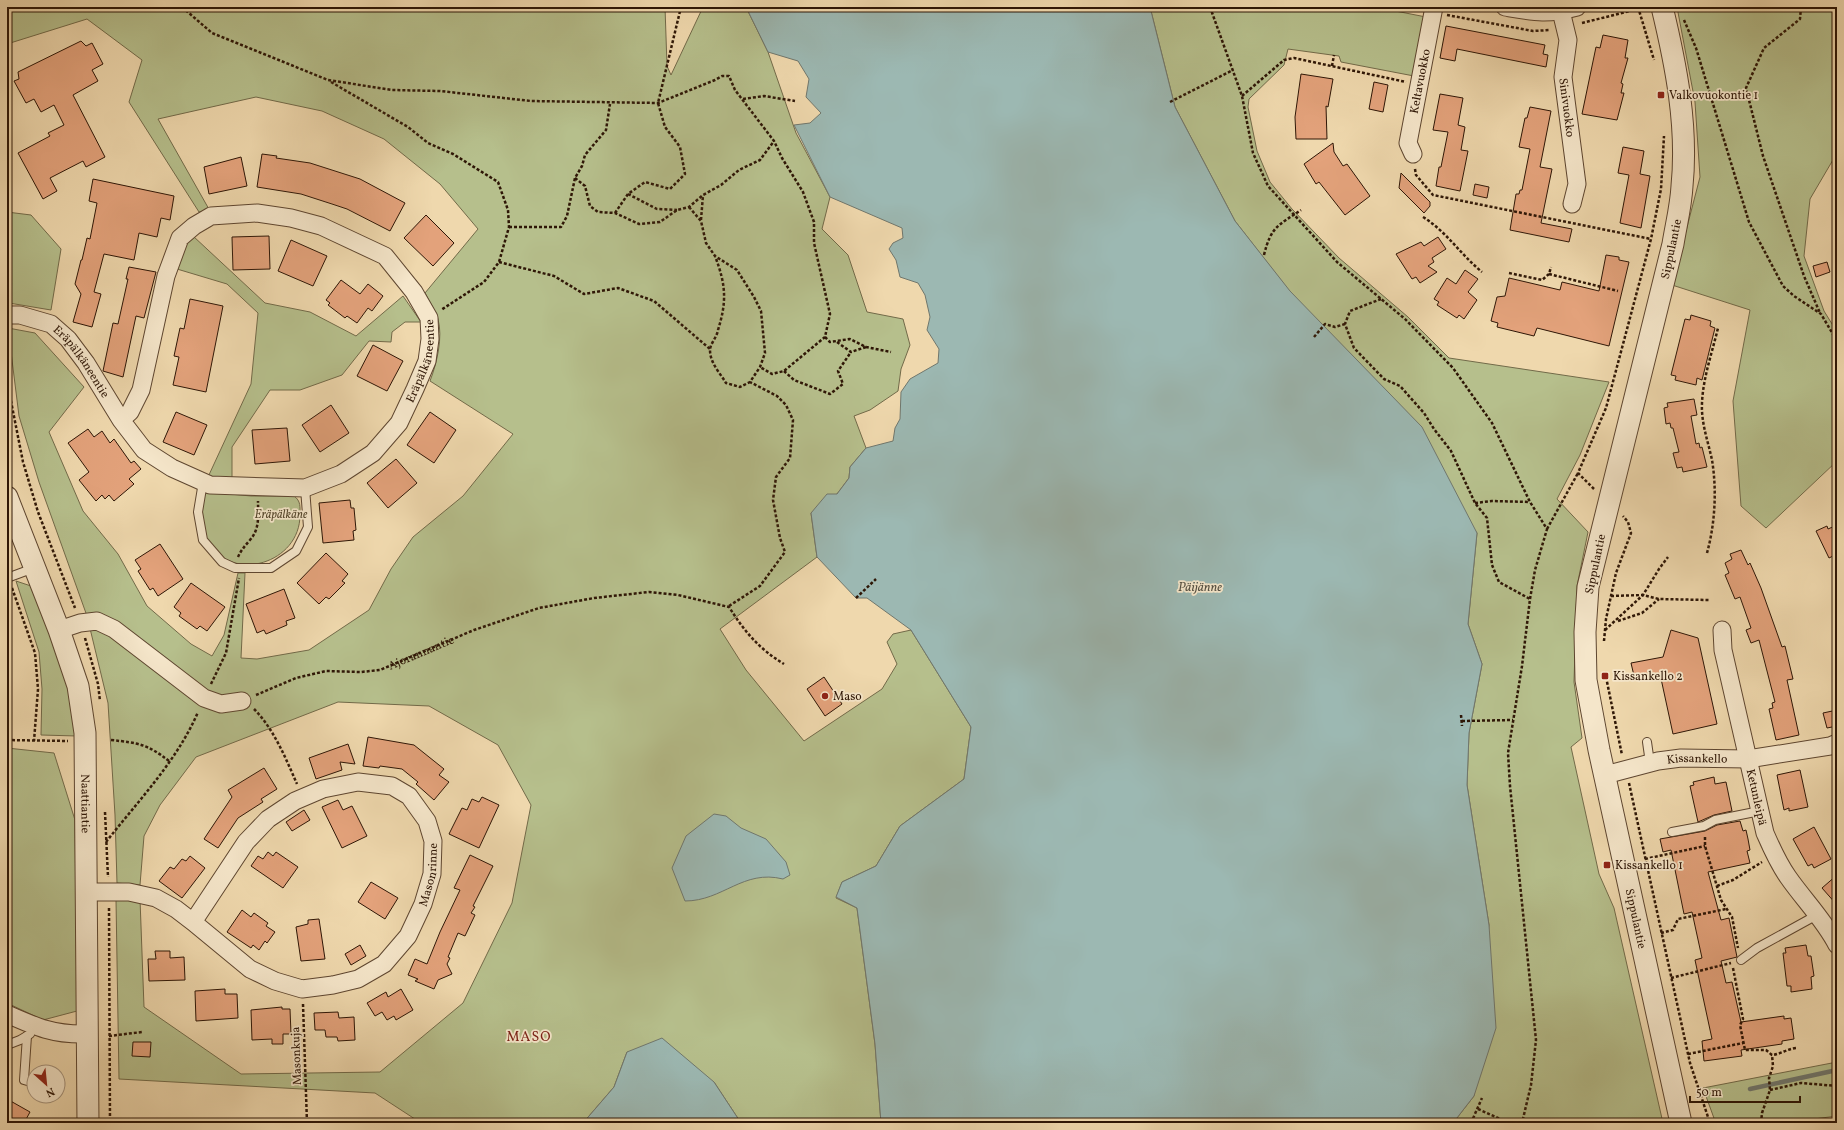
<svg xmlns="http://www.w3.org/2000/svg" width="1844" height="1130" font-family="Vollkorn,serif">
	<rect width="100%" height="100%" fill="#efd8ad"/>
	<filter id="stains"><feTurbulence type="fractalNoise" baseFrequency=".005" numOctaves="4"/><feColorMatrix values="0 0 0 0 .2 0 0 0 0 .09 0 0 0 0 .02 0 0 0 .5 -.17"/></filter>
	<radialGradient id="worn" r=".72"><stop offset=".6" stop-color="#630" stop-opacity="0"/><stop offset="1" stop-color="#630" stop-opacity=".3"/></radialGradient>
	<g fill="#b6bf8c" stroke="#726a49">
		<path d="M7,7H665L667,66L671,75L703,7H746L768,52L796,133L830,197L822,229L848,255L867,312L903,319L910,345L901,369L898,391L870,410L854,416L866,448L850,467L849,478L837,494L811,513L817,557L720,629L746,670L804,741L882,689L897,664L887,642L893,634L911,630L971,727L964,779L900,826L876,866L842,882L836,898L857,908L875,1044L881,1123H741L714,1082L627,1052L614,1087L583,1123H421L375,1093L119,1079L116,900L140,899L144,1007L241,1074L380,1072L463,1003L512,903L531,805L498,745L429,706L338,702L196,757L160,805L144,836L140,885L117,883L115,815L108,703L87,616L39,482L19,416L8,328L35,333L84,387L49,432L83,511L118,554L147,606L191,644L212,656L224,635L238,573H245L241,658L257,659L309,650L369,610L391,569L413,537L463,496L513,434L430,381C437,363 443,337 438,319C435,310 429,301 425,293L478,229L440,184L384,139L322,111L256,97L158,119L210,211L199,212L129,102L142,60L87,19L7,44Z"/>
		<polygon points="1150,7 1375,7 1426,17 1414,76 1341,62 1339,56 1288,49 1284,65 1249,99 1248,107 1257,151 1270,182 1292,209 1339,258 1408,317 1449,358 1609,382 1580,455 1557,499 1588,532 1577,586 1574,682 1582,738 1571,747 1599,874 1614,908 1663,1123 1523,1123 1516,1119 1514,1123 1453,1123 1474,1096 1489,925 1467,785 1469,733 1482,664 1468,624 1477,533 1235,221 1175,107"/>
		<polygon points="1677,7 1837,7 1837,153 1810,199 1804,256 1824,311 1837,332 1837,461 1766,528 1741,506 1733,401 1750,310 1672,285 1700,177 1695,102"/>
		<polygon points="7,212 31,215 61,249 51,310 9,303 7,289"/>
		<polygon points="193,236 265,303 310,312 356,336 403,296 421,322 405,322 392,332 391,342 369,341 342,375 300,390 270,390 232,447 232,479 208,477 251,384 258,313 227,284 177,269 186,243"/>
		<path d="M209,492L251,496H294C301,501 300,507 300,515C300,563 233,584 208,542C206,539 203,535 202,531C199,519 201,507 203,495Z"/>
		<polygon points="16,581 31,586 70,687 77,736 41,735 42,689 39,652"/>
		<polygon points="7,748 54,753 75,820 77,1011 43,1020 7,1003"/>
		<polygon points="1837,1062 1837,1116 1783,1123 1717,1123 1715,1121 1703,1088"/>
	</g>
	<g fill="#9cb8b2" stroke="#70776d">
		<polygon points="746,7 1150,7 1175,107 1235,221 1290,291 1422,427 1477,533 1468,624 1482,664 1469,733 1467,785 1489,925 1496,1028 1474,1096 1453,1123 881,1123 875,1044 857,908 836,897 842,882 876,866 900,826 964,779 971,727 911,630 867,598 856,598 817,557 811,513 827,494 837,494 849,478 850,467 866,448 893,441 895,428 900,419 901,392 910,379 938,363 939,349 927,330 930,317 925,295 918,283 900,277 896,260 889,249 893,243 903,238 902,228 830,197 794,125 810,123 821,113 806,97 809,79 798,61 768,52"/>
		<path d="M714,814L726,816L741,828L766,839L786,862L790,875L783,879C743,869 723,901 685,901L672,868L686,836Z"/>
		<polygon points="662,1038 714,1082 741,1123 583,1123 614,1087 627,1052"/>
	</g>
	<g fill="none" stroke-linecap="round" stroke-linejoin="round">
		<polyline stroke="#70776d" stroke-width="4.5" points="1750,1089 1837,1070"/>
	</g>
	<g fill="#e3a27b" stroke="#2e1606">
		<polygon points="1446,26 1545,45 1543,54 1548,55 1546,67 1457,49 1455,61 1440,58"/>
		<polygon points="1603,35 1628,40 1625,58 1628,58 1621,83 1623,84 1621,93 1624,93 1617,120 1582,114 1596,47 1600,48"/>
		<polygon points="81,41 86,46 92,43 103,64 92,70 98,81 73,95 105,157 86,167 83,161 50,178 57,191 43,199 18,153 50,136 48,133 64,125 54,105 41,112 34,99 26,103 14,81 19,79 18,72"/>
		<polygon points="1301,74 1333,79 1328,107 1326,106 1327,139 1296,139 1295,117"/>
		<polygon points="1374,82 1388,85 1383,112 1369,109"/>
		<polygon points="1440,94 1463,98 1458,125 1465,127 1461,150 1468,151 1460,191 1436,186 1439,167 1441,167 1448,132 1433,130"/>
		<polygon points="1530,107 1551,111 1540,167 1552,169 1541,223 1572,229 1569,242 1510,230 1516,194 1519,194 1520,190 1522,190 1530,149 1519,147 1525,118 1527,118"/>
		<polygon points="1333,143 1334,152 1343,166 1347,164 1370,196 1345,215 1319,182 1316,184 1304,164"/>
		<polygon points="1623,147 1644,151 1640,174 1650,176 1641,228 1620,223 1629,175 1618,173"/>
		<polygon points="262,154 277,156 276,158 310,163 360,179 405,203 390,231 347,209 332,204 301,194 257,187"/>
		<polygon points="241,157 247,186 209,194 204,167"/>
		<polygon points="1401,173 1430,202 1430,206 1424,213 1399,188"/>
		<polygon points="93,179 174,196 170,220 161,218 157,237 139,233 134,260 104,254 94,292 101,294 92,327 73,322 81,294 75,284 81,260 82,260 87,238 90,239 97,203 89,201"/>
		<polygon points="1475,184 1489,187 1487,198 1473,195"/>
		<polygon points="426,215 454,243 433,266 404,238"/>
		<polygon points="269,236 270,269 233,270 232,237"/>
		<polygon points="1438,237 1446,249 1432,258 1434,262 1428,266 1437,272 1420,283 1416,277 1412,279 1396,254 1421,242 1424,246"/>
		<polygon points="291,240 327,256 313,286 278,271"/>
		<polygon points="1606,255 1619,257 1619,260 1629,262 1609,346 1537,328 1534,336 1497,327 1498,323 1491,321 1497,297 1505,296 1509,278 1560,290 1562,282 1599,291"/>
		<polygon points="1827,262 1830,272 1816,277 1813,266"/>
		<polygon points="129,267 156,272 144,318 136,316 123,377 103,371 113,323 118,324 128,279 126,279"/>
		<polygon points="1465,270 1478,279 1468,292 1477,300 1464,319 1459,315 1457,318 1437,305 1439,302 1434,299 1447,278 1456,284"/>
		<polygon points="341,280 360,294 368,284 383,296 372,311 368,308 357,323 347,316 345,318 328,305 330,303 326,300"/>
		<polygon points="190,299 223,306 206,392 173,385 179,357 174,356 180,328 184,329"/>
		<polygon points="1691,315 1711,321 1710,326 1715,328 1702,380 1697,378 1696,385 1675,380 1676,376 1671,375 1685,319 1690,320"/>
		<polygon points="373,345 403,361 387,391 357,376"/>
		<polygon points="1694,399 1697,415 1691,416 1696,444 1699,443 1700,448 1702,447 1707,467 1683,472 1682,467 1677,468 1673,453 1679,452 1673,428 1671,428 1670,423 1666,424 1664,408 1668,407 1667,403"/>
		<polygon points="331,405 349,433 320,452 302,425"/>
		<polygon points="176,412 207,425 194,455 163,442"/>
		<polygon points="430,412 456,430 434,463 407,445"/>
		<polygon points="287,428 290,461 255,464 252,430"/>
		<polygon points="88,429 94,437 102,431 110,443 114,439 131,463 134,461 141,469 129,479 134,484 114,501 109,495 105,499 102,495 96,501 79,480 89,472 68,443"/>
		<polygon points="396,459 417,483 388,508 367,483"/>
		<polygon points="350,500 351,508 354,508 356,530 353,531 354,540 323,543 319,503"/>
		<polygon points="1837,525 1837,554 1829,558 1816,531 1827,526 1828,529"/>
		<polygon points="160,544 183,579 158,596 153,588 150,590 138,571 141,569 135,560"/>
		<polygon points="1741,550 1748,565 1750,563 1761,588 1782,647 1785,646 1793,679 1787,680 1799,735 1776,740 1769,709 1773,708 1772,703 1775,702 1759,640 1751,643 1746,630 1751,628 1740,597 1735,599 1725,575 1729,573 1725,563 1732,559 1730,554"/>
		<polygon points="326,553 348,574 342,581 345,583 329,599 326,597 319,604 297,583"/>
		<polygon points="191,583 225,607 207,631 200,626 197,629 179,616 181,613 174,607"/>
		<polygon points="284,589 295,618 286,621 287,625 266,634 264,630 257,633 246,604"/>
		<polygon points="1671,630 1698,638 1717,724 1673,734 1660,674 1635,680 1631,663 1663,657"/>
		<polygon points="824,677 842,704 825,716 807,689"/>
		<polygon points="1837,710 1837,726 1827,728 1823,713"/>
		<polygon points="368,737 414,745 444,769 439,775 449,782 434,800 416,784 418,782 402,769 380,766 379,768 363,766"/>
		<polygon points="348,744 355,764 340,762 342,770 316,779 309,758"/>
		<polygon points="264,768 277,789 261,799 263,802 238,818 218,848 204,839 232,797 228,790"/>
		<polygon points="1800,770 1808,807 1789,811 1789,808 1784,810 1777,775"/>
		<polygon points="1714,777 1715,784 1726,782 1732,811 1714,815 1698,822 1690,786 1694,785 1693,782"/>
		<polygon points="482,797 499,805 479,848 449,834 462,808 467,810 472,799 479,802"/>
		<polygon points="338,800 343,810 352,806 367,836 342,848 322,807"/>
		<polygon points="304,810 310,820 292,831 286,822"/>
		<polygon points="1740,821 1743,831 1746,830 1748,839 1750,850 1747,851 1750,863 1708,872 1721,920 1729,918 1737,957 1721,961 1726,983 1732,982 1741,1022 1784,1016 1784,1019 1791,1018 1794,1039 1782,1041 1782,1044 1741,1050 1742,1056 1704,1061 1702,1041 1712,1039 1695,960 1702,958 1692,912 1684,914 1671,850 1663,852 1660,839 1705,831 1717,825"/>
		<polygon points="1814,827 1831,859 1814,868 1812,864 1808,866 1793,839"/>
		<polygon points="268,852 273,856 276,852 298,867 283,888 251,866 258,856 263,859"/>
		<polygon points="470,855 493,866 473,906 475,907 471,913 475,915 465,936 458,933 448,957 450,958 447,964 452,974 438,980 434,989 415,981 418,979 408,975 415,959 427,964 440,932 460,890 454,888"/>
		<polygon points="190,856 205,868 182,898 159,881 170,867 174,869 182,859 186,861"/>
		<polygon points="1837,875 1837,905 1822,888"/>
		<polygon points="371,882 398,898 385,919 358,902"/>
		<polygon points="242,910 251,917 254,913 268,923 266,926 275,932 267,943 265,941 259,950 253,945 251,948 227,932"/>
		<polygon points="319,919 325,959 301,961 296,927 308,924 308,920"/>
		<polygon points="360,945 366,956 351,965 345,954"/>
		<polygon points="1806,945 1808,956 1811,956 1814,976 1811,977 1812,989 1791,992 1791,986 1787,986 1783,953 1786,953 1785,948"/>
		<polygon points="155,951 170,951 170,958 184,957 185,980 149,981 148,959 156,959"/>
		<polygon points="225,989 225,994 237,994 238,1018 196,1021 195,991"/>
		<polygon points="401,989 413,1010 396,1020 394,1016 387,1020 382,1012 375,1016 367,1003 386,992 388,997"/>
		<polygon points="282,1007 282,1009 290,1009 291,1034 283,1034 283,1044 272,1044 272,1039 252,1040 251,1010"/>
		<polygon points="338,1012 339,1018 354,1017 355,1040 338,1041 337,1037 326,1037 325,1030 315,1030 314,1013"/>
		<polygon points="133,1042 151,1042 150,1057 132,1056"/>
		<polygon points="7,1099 30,1112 24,1123 7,1123"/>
	</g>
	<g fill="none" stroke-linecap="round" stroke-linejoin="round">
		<defs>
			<g id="service">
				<polyline points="203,482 198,512 203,540 222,562 235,568 271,568 296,551 308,527 305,488"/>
				<polyline points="7,578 34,568"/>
				<polyline points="1647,742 1650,763"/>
				<polyline points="1672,832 1704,826 1715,820 1760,811"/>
				<polyline points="1741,960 1757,948 1817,915"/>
				<polyline points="27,1036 24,1080 34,1083"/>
				<polyline points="7,1045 20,1040 30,1034"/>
			</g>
			<g id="minor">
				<path d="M1505,7C1534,12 1547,15 1577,7"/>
				<path id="s2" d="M1561,11L1568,40L1563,77L1577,184L1572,204"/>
				<path id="s3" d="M1413,154L1408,143L1434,7"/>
				<path id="s4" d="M7,315H20L51,324L68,339L86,363L121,420L144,450L172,468L210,485L305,488L341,474L373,453L399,423L415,389L427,361L430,339L429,318L414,292L385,256L321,226L291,218L257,213L211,216L194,226L180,238L166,276L141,390L130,412L121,420"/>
				<polyline points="59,630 80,623 97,621 114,629 204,698 221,704 242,701"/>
				<path id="s5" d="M1722,630L1723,650L1765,833C1772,849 1778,863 1788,877C1804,900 1825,921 1837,945"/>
				<path id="s6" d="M1605,775L1658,761L1681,758L1748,759L1830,746L1837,743"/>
				<path id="s7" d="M87,892H129L156,898L176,909L193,922L250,969L275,981L302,989L333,985L358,979L384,964L408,936L423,904L432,874L433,841L427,821L409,796L392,786L358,782L323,789L295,801L268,819L246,842L193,922"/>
				<path d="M7,1014C36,1027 54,1035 87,1034"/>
			</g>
			<g id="tertiary">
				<path id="s8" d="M1662,7C1676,65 1688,126 1682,186C1681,206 1676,225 1673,244L1588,587L1585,632L1586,680L1599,750L1681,1123"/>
				<path id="s9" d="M7,497L59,630L78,686L85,733L88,1123"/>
			</g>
		</defs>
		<use href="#service" stroke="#5e4630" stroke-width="10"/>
		<use href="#minor" stroke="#5e4630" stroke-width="19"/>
		<use href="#tertiary" stroke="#5e4630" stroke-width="23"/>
		<g stroke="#2e1606" stroke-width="2.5" stroke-dasharray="3 2" stroke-linecap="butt">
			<polyline points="182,7 212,33 328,80 392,90 440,91 531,101 658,103 715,80 722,76 729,76 735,90 774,141 782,158 803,192 814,222 814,243 830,314 825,337 784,371 772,374 760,367"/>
			<polyline points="1210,7 1242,96 1253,153 1268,186 1337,262 1405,319 1453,368 1492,423 1530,502 1547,529 1535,570 1530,599 1522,666 1508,753 1510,786 1536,1040 1531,1085 1522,1123"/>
			<polyline points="1404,7 1418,10"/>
			<polyline points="1638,7 1654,60"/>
			<polyline points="1801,7 1800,19 1764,48 1746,88 1763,156 1804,276 1820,313"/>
			<polyline points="1447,15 1533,31 1550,30"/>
			<polyline points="1684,20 1696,48 1749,222 1783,286 1794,296 1821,314 1837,341"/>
			<polyline points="1582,23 1638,9"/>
			<polyline points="1332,66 1334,55"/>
			<polyline points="331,82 408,127 428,143 453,154 498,182 508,210 509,227 499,262 484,282 441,310"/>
			<polyline points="1242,96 1284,60 1294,58 1406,82"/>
			<polyline points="743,99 764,96 795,101"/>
			<polyline points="1170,102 1233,70"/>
			<polyline points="1415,169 1416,175 1433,195 1651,239"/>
			<polyline points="575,178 585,186 590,206 598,212 615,213 639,224 660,222 677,210 689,207 703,195 721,185 739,170 760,160 774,141"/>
			<polyline points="628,194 657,209 677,210"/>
			<path d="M689,207L701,221L706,243L715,256L737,270L754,297L761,311L765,353L760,367L750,382L740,387L726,383C720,373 710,363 710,350C710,344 717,337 718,330C727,301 726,285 715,256"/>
			<polyline points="615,213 628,194 645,182 670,189 685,174 680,147 665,127 658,103 681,7"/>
			<path d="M1423,217C1447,232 1460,254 1482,272"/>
			<polyline points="701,220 703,195"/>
			<polyline points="509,227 561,227 567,216 575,178 582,166 585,155 606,130 610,104"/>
			<path d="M1264,255C1271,226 1279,225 1301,210"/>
			<polyline points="499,262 554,276 584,294 618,288 654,301 710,349"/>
			<polyline points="1509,273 1542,280 1549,274 1551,267"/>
			<polyline points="1549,274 1618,291"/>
			<polyline points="1381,299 1350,311 1345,324 1354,348 1384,379 1400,386 1424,413 1434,429 1451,451 1475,503 1487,518 1492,565 1499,582 1530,599"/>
			<polyline points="825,337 830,342 850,339 866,347 891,352"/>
			<polyline points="1314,337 1325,324 1335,327 1345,324"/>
			<polyline points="837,342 851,352 866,347"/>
			<polyline points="784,371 794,380 830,394 843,384 838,371 851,352"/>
			<polyline points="7,381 23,462 38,512 75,608"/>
			<polyline points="1594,489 1578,473 1606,408 1651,239 1661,189 1664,136"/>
			<polyline points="1475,503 1492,501 1530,502"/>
			<polyline points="1547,529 1578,473"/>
			<path d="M1707,553C1715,524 1717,490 1712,460C1708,441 1701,423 1702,403C1703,378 1712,353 1718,328"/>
			<path d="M238,557C241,550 245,546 250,540C260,529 258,515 258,501"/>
			<polyline points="12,588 35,653 38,689 34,741"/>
			<polyline points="1611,596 1643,595 1659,599 1709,600"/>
			<polyline points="856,598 876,579"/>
			<polyline points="729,606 760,586 785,552 780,538 773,500 776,477 790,458 793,420 786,405 777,396 750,382"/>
			<polyline points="1618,621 1642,613 1659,599"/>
			<polyline points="1605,630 1643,595 1659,569 1668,557"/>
			<polyline points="85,638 98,684 100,701"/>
			<polyline points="1604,641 1606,619 1616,573 1631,533 1628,522 1623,516"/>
			<polyline points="1605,672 1622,755"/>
			<polyline points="211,684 226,653 239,578"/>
			<path id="s1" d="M256,695L296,678L326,671L361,672L380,670L474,630L539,608L594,598L649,592L678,595L729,607C745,632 758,648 784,664"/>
			<path d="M254,709C274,729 286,759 297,784"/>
			<polyline points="1461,715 1462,726"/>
			<polyline points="1462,721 1513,720"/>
			<polyline points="7,740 68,741"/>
			<path d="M111,740C139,743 147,744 169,761"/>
			<polyline points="1629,783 1690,1063 1710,1123"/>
			<polyline points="105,812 108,877"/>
			<polyline points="1705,837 1705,846 1721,900 1732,917 1738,948"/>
			<path d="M106,842C138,801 177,761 198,712"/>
			<polyline points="1645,859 1705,846"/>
			<polyline points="1717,886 1733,880 1762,862"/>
			<polyline points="109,908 110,1123"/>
			<polyline points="1661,933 1673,930 1678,919 1726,909"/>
			<path d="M1733,968L1743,1019L1740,1025L1745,1050H1766L1772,1055C1781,1054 1787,1049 1796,1048"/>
			<polyline points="1671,978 1731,963"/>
			<polyline points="303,1004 307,1123"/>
			<polyline points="109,1036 142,1032"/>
			<polyline points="1688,1054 1743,1043"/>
			<polyline points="1770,1090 1801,1083 1837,1086"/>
			<polyline points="1478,1109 1509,1123"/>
			<polyline points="1471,1123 1482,1098"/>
			<polyline points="1698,1123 1709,1119"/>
			<polyline points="1761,1123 1762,1113 1770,1090 1769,1078 1773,1066 1772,1055"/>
		</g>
		<use href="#service" stroke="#f5e6ca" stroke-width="8"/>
		<use href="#minor" stroke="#f5e6ca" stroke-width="17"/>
		<use href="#tertiary" stroke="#f5e6ca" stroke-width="21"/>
	</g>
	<g fill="#8f2418" stroke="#f5e6ca" stroke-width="1.5">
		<rect x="1657" y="91" width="8" height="8" rx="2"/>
		<rect x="1601" y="672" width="8" height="8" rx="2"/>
		<circle cx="825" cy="696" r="4"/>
		<rect x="1603" y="861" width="8" height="8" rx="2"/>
	</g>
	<g text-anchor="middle" stroke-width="3.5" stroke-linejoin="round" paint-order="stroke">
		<g font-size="12" fill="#2e1606" stroke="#f5e6ca">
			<text dy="4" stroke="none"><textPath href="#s3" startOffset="75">Keltavuokko</textPath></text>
			<text dy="4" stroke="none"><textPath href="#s2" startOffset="98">Sinivuokko</textPath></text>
			<text transform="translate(1671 249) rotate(-78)" y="4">Sippulantie</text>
			<text dy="4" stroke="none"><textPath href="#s4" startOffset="556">Eräpälkäneentie</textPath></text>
			<text dy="4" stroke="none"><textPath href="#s4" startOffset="94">Eräpälkäneentie</textPath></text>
			<text transform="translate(1595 564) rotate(-78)" y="4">Sippulantie</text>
			<text dy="4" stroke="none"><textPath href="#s1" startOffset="173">Ajorannantie</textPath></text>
			<text dy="4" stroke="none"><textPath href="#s6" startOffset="94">Kissankello</textPath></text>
			<text dy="4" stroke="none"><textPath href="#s5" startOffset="171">Ketunleipä</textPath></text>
			<text dy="4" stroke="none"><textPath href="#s9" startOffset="320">Naattiantie</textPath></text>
			<text dy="4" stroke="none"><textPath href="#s7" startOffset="433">Masonrinne</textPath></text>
			<text dy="4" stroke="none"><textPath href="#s8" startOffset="930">Sippulantie</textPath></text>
			<text transform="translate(296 1056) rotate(-92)" y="4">Masonkuja</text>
		</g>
		<g font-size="12" fill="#2e1606" stroke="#f5e6ca" text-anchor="start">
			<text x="1669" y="99">Valkovuokontie 1</text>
			<text x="1613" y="680">Kissankello 2</text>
			<text x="833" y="700">Maso</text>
			<text x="1615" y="869">Kissankello 1</text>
		</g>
		<g font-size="12" font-style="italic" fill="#57492e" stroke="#f5e6ca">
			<text x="281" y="518">Eräpälkäne</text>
		</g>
		<g font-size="13" font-style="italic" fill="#544f42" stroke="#f5e6ca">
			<text x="1200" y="591">Päijänne</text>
		</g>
		<g font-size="14" letter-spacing="1" fill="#7a1f14" stroke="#f5e6ca">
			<text x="529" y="1041">MASO</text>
		</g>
	</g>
	<rect width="1844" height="1130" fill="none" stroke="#efd8ad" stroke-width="24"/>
	<rect x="8" y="8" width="1828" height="1114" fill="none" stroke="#2e1606" stroke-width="2"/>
	<rect x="12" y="12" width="1820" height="1106" fill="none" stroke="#2e1606"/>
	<g transform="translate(46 1084) rotate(153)"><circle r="19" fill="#f5e6ca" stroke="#a5937c"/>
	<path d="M0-3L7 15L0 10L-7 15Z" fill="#8f2418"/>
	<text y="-6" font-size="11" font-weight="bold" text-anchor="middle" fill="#2e1606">N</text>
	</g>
	<path d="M1690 1096v6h110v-6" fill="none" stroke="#2e1606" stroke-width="2"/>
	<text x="1696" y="1096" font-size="12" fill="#2e1606" stroke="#f5e6ca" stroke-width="3" paint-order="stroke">50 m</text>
	<rect width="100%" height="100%" filter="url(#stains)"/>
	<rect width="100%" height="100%" fill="url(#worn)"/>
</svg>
